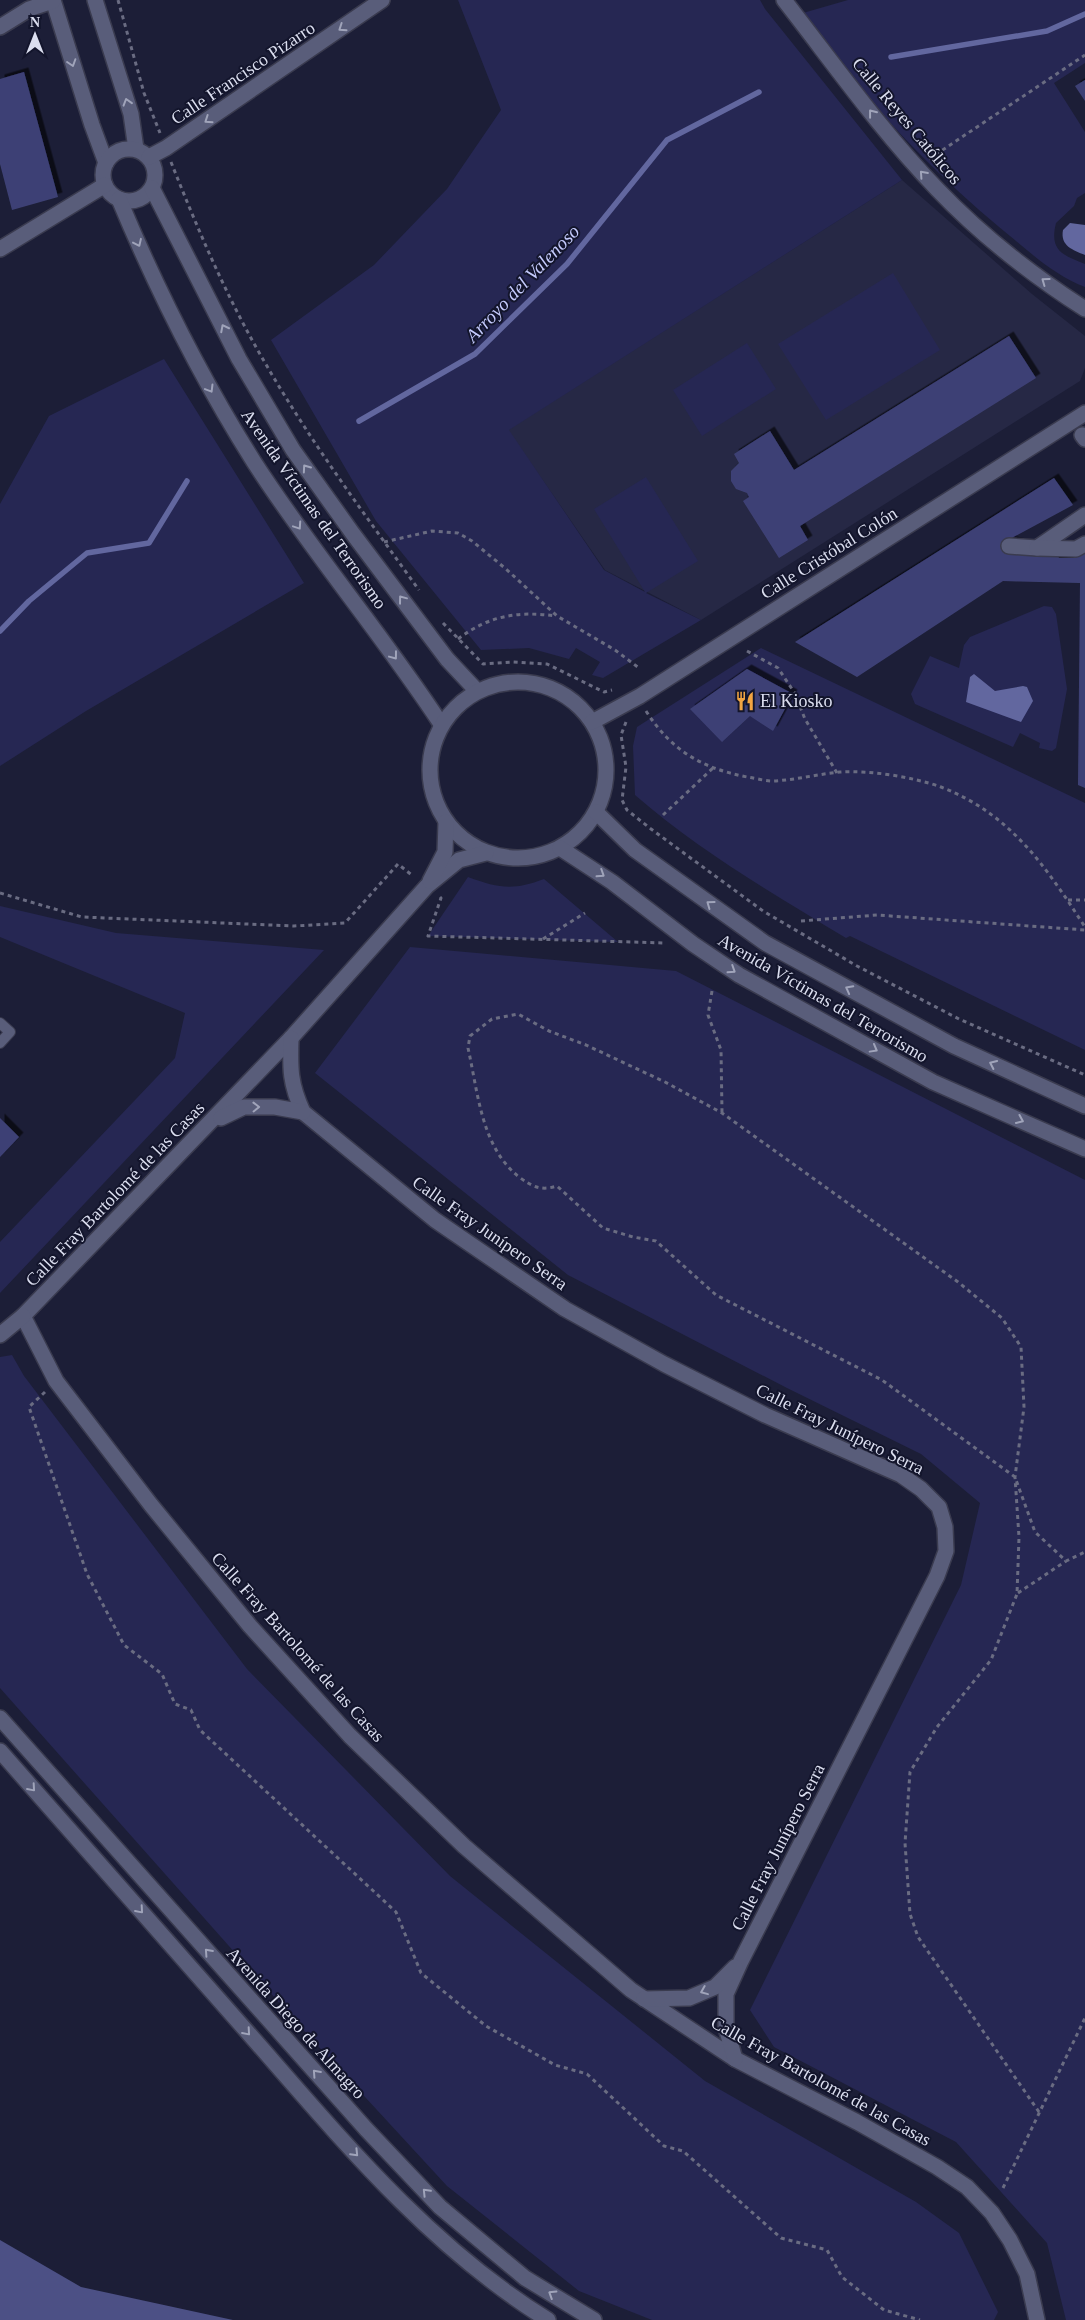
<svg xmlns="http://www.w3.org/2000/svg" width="1085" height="2320" font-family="'Times New Roman',serif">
	<defs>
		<filter id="shadow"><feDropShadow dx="4.5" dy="-4.5" stdDeviation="0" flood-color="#0009"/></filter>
	</defs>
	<rect width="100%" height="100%" fill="#1c1e37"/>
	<polygon fill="#262845" points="902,180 1032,294 1085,336 1085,368 1080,381 701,620 605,570 508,430"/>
	<g fill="#262753">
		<polygon points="458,0 760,0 765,9 902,180 509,430 604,570 645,592 594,509 646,477 698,561 646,593 701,620 603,678 592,675 600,662 576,648 569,659 529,648 481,650 376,521 271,340 374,265 447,189 501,110"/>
		<path d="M848,0H1085V63L1054,83L1085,132V193L1077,198L1074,206L1056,223C1049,251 1063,255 1085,264V287C1056,276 1033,255 1010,236C957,193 901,138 858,86C839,62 821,37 803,13Z"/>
		<polygon points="893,273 940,350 826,420 778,344"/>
		<polygon points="747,343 776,389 702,436 673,390"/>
		<polygon points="164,359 304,583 86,711 0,766 0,504 49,416"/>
		<polygon points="1044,606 1052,607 1056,614 1067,689 1056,748 1052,751 1039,748 1040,743 1020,733 1013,747 915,704 911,694 930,656 959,668 964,645 970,637"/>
		<path d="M761,648L1085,803V1050L850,936L846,938C774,894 699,851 635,795L633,746L637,727Z"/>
		<path d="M468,877C498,888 513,891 544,879L618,942L428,936Z"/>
		<polygon points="0,906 116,933 324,950 0,1293 0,1242 175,1058 185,1013 0,937"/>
		<polygon points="410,947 676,971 1085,1180 1085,2320 1066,2320 1047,2243 956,2142 774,2047 750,2010 961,1585 980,1503 921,1454 787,1388 568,1275 315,1073"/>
		<polygon points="12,1355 24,1376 247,1669 450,1876 705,2081 916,2202 959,2233 998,2312 994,2320 652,2320 579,2291 447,2186 307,2034 0,1688 0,1357"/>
	</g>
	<polygon fill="#4c5085" points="0,2240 81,2287 233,2320 0,2320"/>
	<g fill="#62679f">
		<path d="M1070,223L1085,225V255C1073,250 1060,246 1063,230Z"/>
		<polygon points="974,674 995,691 1023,686 1027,687 1033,701 1021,722 966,702 970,677"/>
	</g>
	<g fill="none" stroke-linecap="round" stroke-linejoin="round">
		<g stroke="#62679f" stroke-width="5.5">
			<polyline points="891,57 1047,31 1085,14"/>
			<polyline points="359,421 475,354 567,264 667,140 759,92"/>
			<polyline points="0,631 29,601 87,553 149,543 187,481"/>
		</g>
	</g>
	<g fill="#3e4175" filter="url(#shadow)">
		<polygon points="24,72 58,197 12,210 0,164 0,79"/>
		<polygon points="1085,80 1085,101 1075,86"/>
		<polygon points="1009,336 1036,378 800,526 808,540 779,558 743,501 749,497 747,493 736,489 731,481 731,471 739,463 734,454 770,431 794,470"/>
		<polygon points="1054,478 1073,505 1008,540 1056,553 1059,558 1075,558 1085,553 1085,788 1078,785 1080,583 1003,581 857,677 795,642"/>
		<polygon points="747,669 793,694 773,731 750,716 722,742 690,709"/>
		<polygon points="0,1118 19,1137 0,1157"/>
	</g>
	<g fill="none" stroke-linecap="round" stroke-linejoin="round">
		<defs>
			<polyline id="service" points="0,1023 10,1032 0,1043"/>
			<g id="pedestrian">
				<polyline points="1082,435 1085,439"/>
				<polyline points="1009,546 1037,548 1085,515"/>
				<polyline points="1037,548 1076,549 1085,544"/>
			</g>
			<g id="minor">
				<polyline points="53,0 92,125 106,163"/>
				<polyline points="95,0 131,114 136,149"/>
				<path d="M784,0C834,64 881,131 937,189C981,235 1032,275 1085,309"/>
				<polyline points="0,27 29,9 53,1"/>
				<circle cx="129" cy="175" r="26"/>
				<polyline points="149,157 166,148 382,0"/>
				<polyline points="152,188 239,359 293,450 353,534 447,659 477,691"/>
				<path d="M119,199C157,290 201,378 254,462C312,552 382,634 441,724"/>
				<polyline points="0,249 105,185"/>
				<circle cx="518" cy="770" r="88"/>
				<polyline points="592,722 640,696 1085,413"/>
				<polyline points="596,812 635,850 765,943 954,1046 1085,1106"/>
				<polyline points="560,848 612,882 693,944 739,975 933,1082 1085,1149"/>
				<polyline points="486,853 459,860 427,886 291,1038 23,1316 56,1381 151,1505 250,1626 350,1736 464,1846 631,1990 735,2059 857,2122 937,2167 967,2187 992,2213 1010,2240 1027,2274 1037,2320"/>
				<polyline points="430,881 445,852 446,822"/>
				<path d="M291,1038C290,1069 290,1084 303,1112L435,1220L565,1309L664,1364L765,1415L901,1475L921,1489L939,1507L945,1527L946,1551L937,1576L741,1961L726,1994V2028L735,2059"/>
				<polyline points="221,1118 244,1107 275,1107 303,1112"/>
				<polyline points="0,1335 23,1316"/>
				<polyline points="0,1718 366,2129 440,2207 525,2278 594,2320"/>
				<path d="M0,1751C86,1849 172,1947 258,2044C346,2145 433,2249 548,2320"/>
				<polyline points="644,1999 689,1998 715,1987 735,1967"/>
			</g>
		</defs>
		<use href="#service" stroke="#3a3b4f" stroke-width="12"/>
		<use href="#pedestrian" stroke="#3a3b4f" stroke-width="18"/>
		<use href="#minor" stroke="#3a3b4f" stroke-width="18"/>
		<g stroke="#6a6c82" stroke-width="3" stroke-dasharray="4 4" stroke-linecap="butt">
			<polyline points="118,0 144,93 160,133"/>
			<polyline points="929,159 1085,55"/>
			<path d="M171,162C198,230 227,298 264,361C310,441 365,515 419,590"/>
			<polyline points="384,542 432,531 458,533 472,541 506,569 557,616 615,650 639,668"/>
			<polyline points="443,623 483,664 513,662 547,664 604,692 612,690"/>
			<path d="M458,639C490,615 518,611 556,616"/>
			<polyline points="747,651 778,668 794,692 805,719 837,773"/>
			<path d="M646,711C671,750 701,768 747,777C755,778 764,781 773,781C796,780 818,774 840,772C870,770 913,777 941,787C1011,814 1046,867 1085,927"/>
			<polyline points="626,722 621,735 626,767 622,800 627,810 651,829 763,911 857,966 959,1019 1085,1075"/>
			<polyline points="663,815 713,768"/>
			<polyline points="0,893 82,917 294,926 345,923 398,864 413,876"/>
			<polyline points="440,897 441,898 428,936 665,943"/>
			<polyline points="1068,900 1085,900"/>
			<polyline points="801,921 877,915 1085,930"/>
			<polyline points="543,939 585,913"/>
			<polyline points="712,991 708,1015 721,1050 722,1112"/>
			<polyline points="45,1392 29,1407 87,1574 124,1645 162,1674 175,1704 191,1710 200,1730 396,1912 421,1973 486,2026 555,2065 587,2074 664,2146 683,2151 781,2238 827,2250 842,2277 884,2310 920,2320"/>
			<polyline points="1018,1593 1066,1561"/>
			<path d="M1039,2112L918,1937L910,1914L905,1843L910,1772L937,1727L991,1660L1017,1594L1019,1537L1015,1477L1024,1407L1021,1347L1002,1318L958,1282L722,1113L665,1082L586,1045L549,1031L518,1014L492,1019L470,1036L468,1048C478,1092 481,1147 519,1177C533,1187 541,1191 557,1186L603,1228L633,1237L656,1241L716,1295L882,1380L1015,1477L1035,1532L1066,1561L1085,1552"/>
			<polyline points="1003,2188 1085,2018"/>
		</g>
		<use href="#service" stroke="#595d7a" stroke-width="10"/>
		<use href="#pedestrian" stroke="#595d7a" stroke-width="15"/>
		<use href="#minor" stroke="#595d7a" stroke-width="15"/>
	</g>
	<defs><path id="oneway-chevron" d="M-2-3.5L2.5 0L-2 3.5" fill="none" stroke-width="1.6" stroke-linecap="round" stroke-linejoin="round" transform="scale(1.25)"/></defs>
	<g stroke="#a0a4ba">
		<use href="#oneway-chevron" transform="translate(342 28) rotate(146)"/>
		<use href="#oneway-chevron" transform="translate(72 63) rotate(72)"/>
		<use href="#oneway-chevron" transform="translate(127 102) rotate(-107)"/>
		<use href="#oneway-chevron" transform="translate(872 113) rotate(-128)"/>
		<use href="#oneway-chevron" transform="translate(208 120) rotate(146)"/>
		<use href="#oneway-chevron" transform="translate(923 174) rotate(-132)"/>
		<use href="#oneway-chevron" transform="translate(138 243) rotate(65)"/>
		<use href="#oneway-chevron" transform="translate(1045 281) rotate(-144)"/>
		<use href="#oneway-chevron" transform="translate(224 328) rotate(-117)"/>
		<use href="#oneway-chevron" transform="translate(210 389) rotate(59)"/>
		<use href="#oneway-chevron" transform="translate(306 468) rotate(-125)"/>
		<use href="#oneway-chevron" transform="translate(298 526) rotate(56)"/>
		<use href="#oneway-chevron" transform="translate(402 599) rotate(-127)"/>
		<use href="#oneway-chevron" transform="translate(394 656) rotate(53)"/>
		<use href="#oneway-chevron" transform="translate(601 874) rotate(33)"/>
		<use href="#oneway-chevron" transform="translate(710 904) rotate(-144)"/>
		<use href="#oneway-chevron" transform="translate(732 970) rotate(33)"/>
		<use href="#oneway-chevron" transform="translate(849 989) rotate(-152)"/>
		<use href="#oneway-chevron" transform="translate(874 1049) rotate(29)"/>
		<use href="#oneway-chevron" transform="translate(993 1064) rotate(-155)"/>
		<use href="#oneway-chevron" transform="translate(256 1107) rotate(-1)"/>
		<use href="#oneway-chevron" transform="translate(1020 1120) rotate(24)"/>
		<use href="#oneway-chevron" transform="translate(32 1788) rotate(49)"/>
		<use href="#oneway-chevron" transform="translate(140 1910) rotate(49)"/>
		<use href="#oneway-chevron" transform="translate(208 1952) rotate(-132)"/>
		<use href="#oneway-chevron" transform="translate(704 1991) rotate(158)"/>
		<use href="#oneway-chevron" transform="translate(247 2032) rotate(49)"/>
		<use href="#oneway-chevron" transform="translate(316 2073) rotate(-132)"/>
		<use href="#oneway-chevron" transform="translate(355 2153) rotate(46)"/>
		<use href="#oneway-chevron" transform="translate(426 2192) rotate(-134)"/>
		<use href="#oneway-chevron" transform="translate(552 2294) rotate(-148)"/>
	</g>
	<defs>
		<symbol id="restaurant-bare" viewBox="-9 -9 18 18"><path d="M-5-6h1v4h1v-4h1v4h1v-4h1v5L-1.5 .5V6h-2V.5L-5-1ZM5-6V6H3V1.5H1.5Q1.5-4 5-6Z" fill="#f2a542" stroke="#13152c" stroke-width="2.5" paint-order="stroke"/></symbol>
	</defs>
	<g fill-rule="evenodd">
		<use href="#restaurant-bare" x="731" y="687" width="28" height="28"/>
	</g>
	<g text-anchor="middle" stroke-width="4" stroke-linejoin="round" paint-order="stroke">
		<g font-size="18" fill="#dbdeef" stroke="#13152c">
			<text transform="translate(243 73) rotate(-34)" y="6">Calle Francisco Pizarro</text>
			<text transform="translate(907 121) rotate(50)" y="6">Calle Reyes Católicos</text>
			<text transform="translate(314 509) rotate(55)" y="6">Avenida Víctimas del Terrorismo</text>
			<text transform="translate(829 553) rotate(-32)" y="6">Calle Cristóbal Colón</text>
			<text transform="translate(823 998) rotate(30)" y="6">Avenida Víctimas del Terrorismo</text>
			<text transform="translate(115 1194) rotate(-46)" y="6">Calle Fray Bartolomé de las Casas</text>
			<text transform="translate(490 1233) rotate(35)" y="6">Calle Fray Junípero Serra</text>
			<text transform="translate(840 1429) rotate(26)" y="6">Calle Fray Junípero Serra</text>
			<text transform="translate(298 1647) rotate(48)" y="6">Calle Fray Bartolomé de las Casas</text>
			<text transform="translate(778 1847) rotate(-63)" y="6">Calle Fray Junípero Serra</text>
			<text transform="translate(296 2023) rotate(48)" y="6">Avenida Diego de Almagro</text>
			<text transform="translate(821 2081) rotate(29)" y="6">Calle Fray Bartolomé de las Casas</text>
		</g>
		<g font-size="18" fill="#dbdeef" stroke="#13152c" text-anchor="start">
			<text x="760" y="707">El Kiosko</text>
		</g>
		<g font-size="19" font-style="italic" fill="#c4cafc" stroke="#13152c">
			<text transform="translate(522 283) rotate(-46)" y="7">Arroyo del Valenoso</text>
		</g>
	</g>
	<g transform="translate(35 35)" stroke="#13152c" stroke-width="4" paint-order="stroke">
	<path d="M0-4L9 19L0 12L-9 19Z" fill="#dbdeef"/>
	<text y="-8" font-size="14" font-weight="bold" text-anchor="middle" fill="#dbdeef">N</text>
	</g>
</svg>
